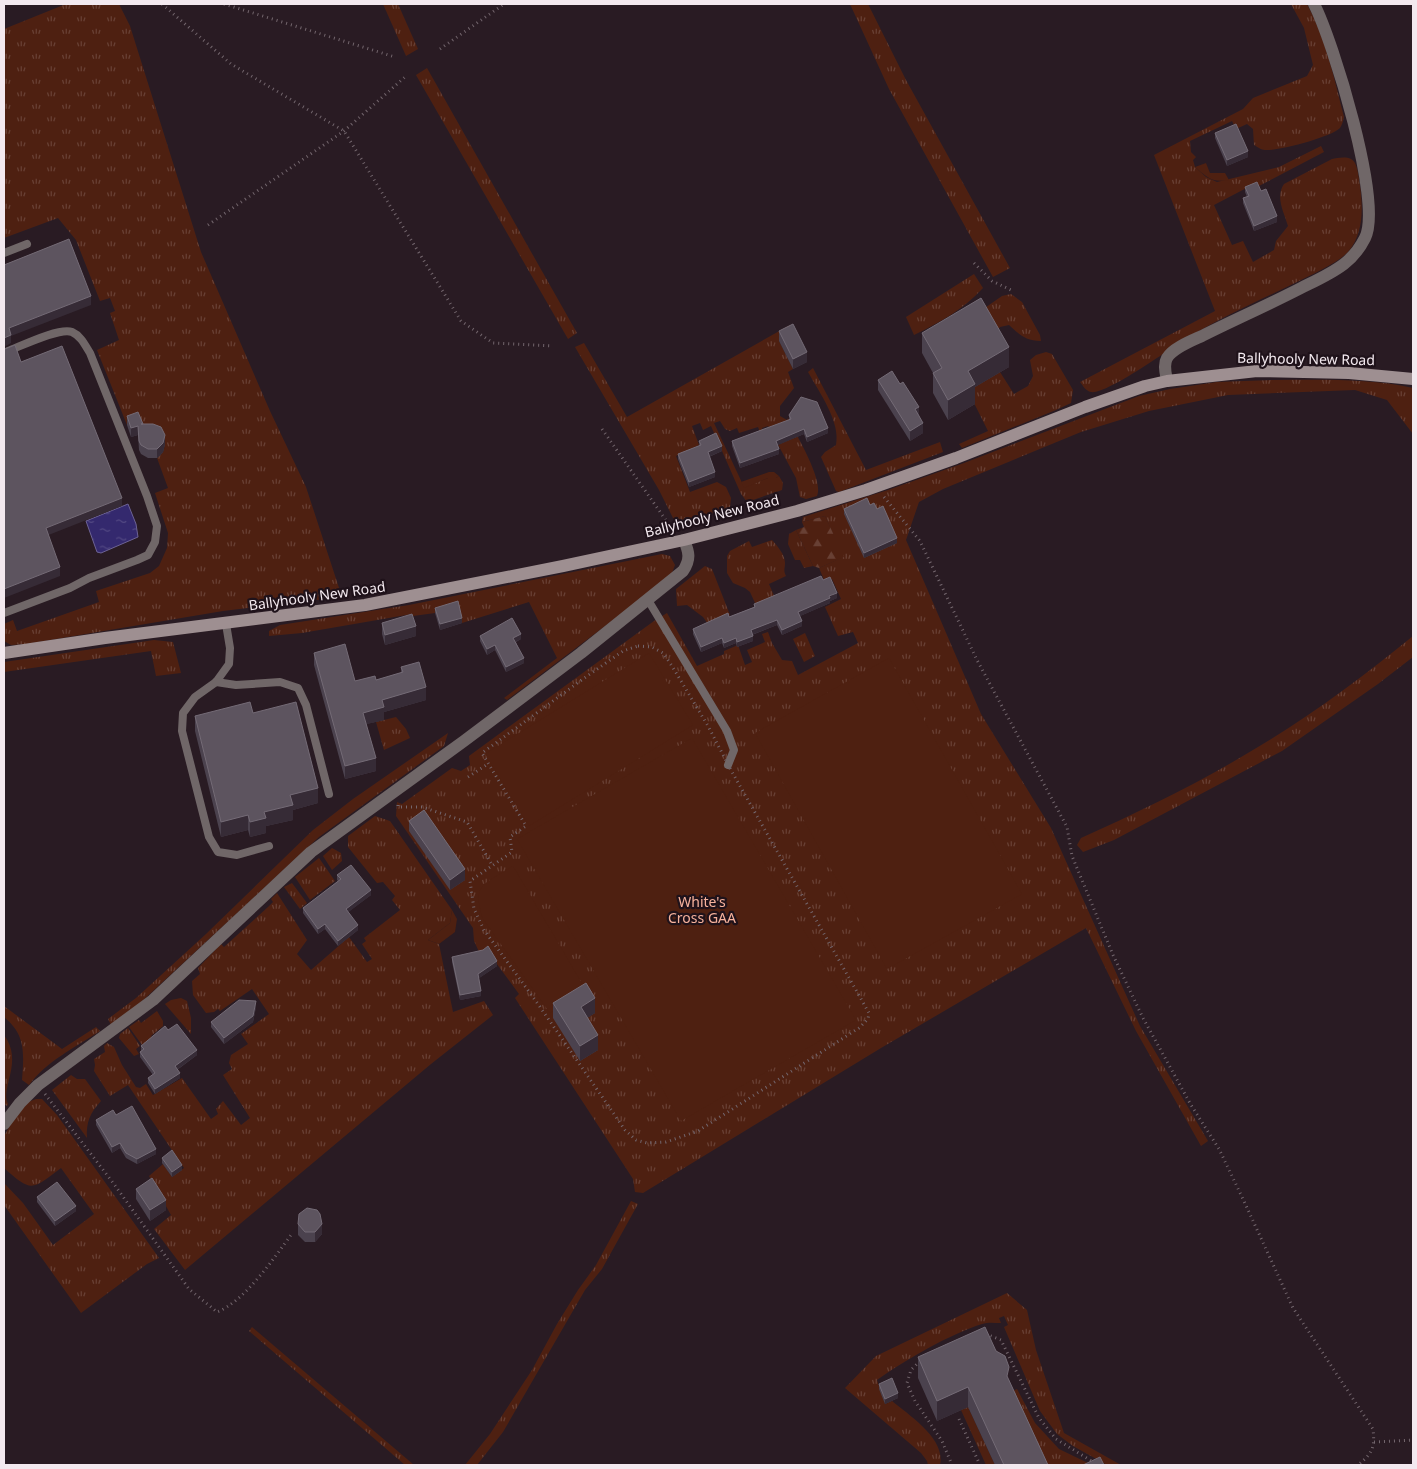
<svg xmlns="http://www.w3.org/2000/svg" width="1417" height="1469" font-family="'Noto Sans',sans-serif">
	<defs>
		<pattern id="grass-tufts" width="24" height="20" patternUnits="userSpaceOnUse" patternTransform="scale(1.25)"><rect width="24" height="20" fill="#4e2011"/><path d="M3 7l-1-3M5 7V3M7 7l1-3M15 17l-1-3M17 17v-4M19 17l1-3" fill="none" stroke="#684034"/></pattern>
		<pattern id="forest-firs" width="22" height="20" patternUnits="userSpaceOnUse" patternTransform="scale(1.25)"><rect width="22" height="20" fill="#4e2011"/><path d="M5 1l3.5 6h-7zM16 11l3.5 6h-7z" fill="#684034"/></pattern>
		<pattern id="water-ripples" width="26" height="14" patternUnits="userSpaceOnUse" patternTransform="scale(1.25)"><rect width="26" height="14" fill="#34296e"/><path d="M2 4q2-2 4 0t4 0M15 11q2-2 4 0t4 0" fill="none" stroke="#524883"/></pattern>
	</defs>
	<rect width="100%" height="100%" fill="#291b23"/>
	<g fill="url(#grass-tufts)">
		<path d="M66,4H119L130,26L201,252L270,411L306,487L342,597L223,611L26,644L11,645L4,641V624L13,620L17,631L99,602L96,591L150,573L159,566L167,548L168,533L155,493L168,488L157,458C164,453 166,448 163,440L127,425L97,350L119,340L110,313L115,311L110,298L100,301L76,240L58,218L4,238V29Z"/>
		<polygon points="383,4 398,4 418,49 406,56"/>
		<polygon points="850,4 868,4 906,80 1010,268 993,277 889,89"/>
		<path d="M1291,4H1307C1326,39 1334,78 1344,117C1343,121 1342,125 1340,128C1331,137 1279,151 1265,150C1261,150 1258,147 1254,145L1253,129L1247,124L1236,129L1232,121L1190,141L1191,152L1196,157L1193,160L1195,167L1206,177L1217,182L1279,167L1321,146L1324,152L1257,187L1256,183L1214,205L1232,245L1243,241L1253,262L1274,250L1276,241L1288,226C1284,212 1275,197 1284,184L1332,159C1337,158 1345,156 1351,159C1357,162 1358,173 1359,179C1363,204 1365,232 1348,252C1336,264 1311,275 1295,283C1258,301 1219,318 1184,340C1168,350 1106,395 1091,392C1086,391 1083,386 1080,382L1215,311L1154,155L1243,109L1253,98L1307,76L1313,65L1304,28Z"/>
		<polygon points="427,68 577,333 568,339 416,75"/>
		<path d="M974,274L983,288C963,310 940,322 914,335L906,317Z"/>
		<path d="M1011,294L1022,302L1040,335L1041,341C1026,341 1020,335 1009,325L1000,327L992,338L969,319L1002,296Z"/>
		<path d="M790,325L795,333L779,341L793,369L788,372L794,388L780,406V416L787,420L788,418C796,435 824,480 817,496L806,499L800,497L796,478L768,426L762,428L763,431L760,432L758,427L739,433L737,428L730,431L725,429L720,421L714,423L744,487L768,478H776L779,476L783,483L782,490L747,502L741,494L711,426L703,430L700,423L692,426L699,445L676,456L690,492L717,482L726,487L731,498L730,508L684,522L677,526L659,490L575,347L584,343L627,417Z"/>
		<polygon points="1046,352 1052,354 1073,390 1071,403 1056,410 962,448 959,444 988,431 968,391 1000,372 1014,394 1028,386 1033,376 1030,360 1036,355"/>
		<path d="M813,368L866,470L940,442L943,452L839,492L836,491L821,457L825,452L836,445C841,422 819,392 808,372Z"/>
		<path d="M1273,380C1319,380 1368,378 1413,388V434L1387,400L1355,390L1228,395L1149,411L1081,432L943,489L919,502L906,540L981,714L1051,828L1140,1026L1208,1141L1201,1146L1136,1031L1086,928L881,1048L643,1193L635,1192L633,1179L515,998L519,994L488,952L481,956L474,941L473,928L396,816L397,802L402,804L452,768L461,771L470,765L469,756L654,621L667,613L697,666L724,654V651L738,645L745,665L752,662L747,650L765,642L762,634L768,632L772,643L782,660L792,661L798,675L858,643L853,632L838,636L825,607L841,599L832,579L825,582L819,568L843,557L825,516L802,522L803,517L888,490L964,463L1139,396L1170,389L1217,382Z"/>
		<polygon points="796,530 813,566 804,568 800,560 795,560 788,544 789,534"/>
		<path d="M772,540C777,546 785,554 785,563C785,569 783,570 786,576L769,584L775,598L756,605L750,592L745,588L733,583L727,573V556L730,551L749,541L752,547Z"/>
		<polygon points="662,554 670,556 675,565 672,573 625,611 507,700 504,698 557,658 529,602 462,623 457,606 435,613 413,616 412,614 302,633 269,636 269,631 280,625 409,605"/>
		<polygon points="705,566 712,569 730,615 708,624 703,617 687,605 677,606 676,589"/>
		<polygon points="805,633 815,656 804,662 793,639"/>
		<path d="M1413,636V657L1378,684L1282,751L1114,840L1083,852L1077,845L1081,838C1141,811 1201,782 1258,747C1312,715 1364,676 1413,636Z"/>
		<polygon points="154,640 173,642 181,673 156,676 151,651 4,672 4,662"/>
		<polygon points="396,717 406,729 410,738 384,750 376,722"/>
		<polygon points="448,733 444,746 319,837 140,1003 111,1025 108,1019 136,998 206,934 313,830 353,799"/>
		<polygon points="375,816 390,821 452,910 450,923 428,940 439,944 453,1012 484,1001 493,1015 431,1064 185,1270 154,1229 171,1215 149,1176 163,1164 172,1177 184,1168 128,1085 110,1096 94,1071 95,1065 94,1059 105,1052 104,1046 107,1043 114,1047 122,1065 136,1087 140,1088 146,1084 153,1095 182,1078 211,1119 218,1114 216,1109 223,1101 241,1125 250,1118 223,1075 232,1069 229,1063 231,1055 248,1044 241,1034 269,1014 252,989 220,1011 218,1009 214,1012 206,1013 193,995 192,981 200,974 198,968 221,944 224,947 268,907 273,902 271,899 277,893 307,940 297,954 311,970 349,937 367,962 372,959 362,944 366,941 364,938 400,910 392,900 395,896 383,882 377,883 348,847 348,836"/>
		<polygon points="332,848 341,853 342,861 332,870 323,856"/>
		<polygon points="319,858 335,881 310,900 295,877"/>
		<polygon points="292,883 307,903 300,909 284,887"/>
		<polygon points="181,998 187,1001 191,1018 191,1034 165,1004 171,1000"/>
		<path d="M4,1006L62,1049L96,1027L100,1031C74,1048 47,1061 29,1085L22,1080C24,1053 26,1035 4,1017Z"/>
		<polygon points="157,1011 163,1021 163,1026 151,1036 156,1043 147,1042 142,1045 129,1027 139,1020 141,1023"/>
		<polygon points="128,1028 140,1046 136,1049 139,1054 134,1056 119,1038 120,1034"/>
		<path d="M4,1035C24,1062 0,1087 8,1104L7,1106L4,1104Z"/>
		<path d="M71,1075L77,1079H85L101,1101C90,1113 86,1122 87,1138L52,1090Z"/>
		<path d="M36,1099H42L57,1115L159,1258L147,1264L81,1313L4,1205V1183L23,1203L53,1245L94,1214L61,1168C32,1190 32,1193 4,1168V1136L12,1122L28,1102Z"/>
		<polygon points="631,1201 638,1204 602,1269 585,1290 503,1432 477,1465 465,1465 490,1434 532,1370 557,1324 578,1290 596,1265"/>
		<path d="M1007,1293L1027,1310L1036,1350L1064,1433L1121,1465H1107L1073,1446L1057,1434L1040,1411L1004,1327L1008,1325L1004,1316L999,1318L1001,1323C995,1323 988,1322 982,1324C950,1334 905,1360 877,1380L885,1404L892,1401C910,1416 946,1439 940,1465H928L927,1461L921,1453L845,1388L876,1356Z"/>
		<polygon points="252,1327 414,1465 405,1465 249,1331"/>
		<polygon points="1017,1389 1035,1423 1059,1449 1092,1465 1038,1465 1006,1394"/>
		<polygon points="968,1407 995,1465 986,1465 961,1410"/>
	</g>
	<polygon fill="url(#forest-firs)" points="825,516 844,557 819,568 813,566 796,530 804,527 802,522"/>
	<g fill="#4e2011">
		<path d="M1206,163L1210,173H1225L1229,180C1212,183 1208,178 1195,167Z"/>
		<polygon points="769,472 774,472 779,476 776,478 768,478 744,488 741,482"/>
		<polygon points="649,653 693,725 529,826 485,754"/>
		<polygon points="889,658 1022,894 887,969 755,733"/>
		<polygon points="692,738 856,1020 681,1121 517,839"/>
		<path d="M513,866L587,992L550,1013L483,919C471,883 485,884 513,866Z"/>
		<polygon points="452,910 457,919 455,932 439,944 428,940 450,923"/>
	</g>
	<polygon fill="url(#water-ripples)" stroke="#6d6395" points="128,504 136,524 138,537 101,553 97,552 86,521"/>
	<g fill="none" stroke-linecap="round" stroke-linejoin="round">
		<g stroke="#73666d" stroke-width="3" stroke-dasharray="1 4" stroke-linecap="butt">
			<polyline points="162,4 231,64 344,131 461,321 493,343 553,346"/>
			<polyline points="224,4 395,57"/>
			<polyline points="440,49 504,4"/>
			<polyline points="208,225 344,131 405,77"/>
			<polyline points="974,263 992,281 1011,290"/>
			<polyline points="602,429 672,529"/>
			<path d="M884,497L920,541L977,660L1067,827L1072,856L1113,955L1143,1018L1191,1105L1219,1149L1243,1199L1293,1308L1373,1429C1375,1447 1373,1453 1358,1465"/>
			<polygon points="638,646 652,647 663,653 672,666 708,726 732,772 869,1013 868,1019 859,1028 698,1131 666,1142 647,1143 636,1140 625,1130 538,1004 484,930 474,909 470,881 512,852 510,837 526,826 482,753 583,679 623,651"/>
			<polyline points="468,777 488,764"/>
			<polyline points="398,805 398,807 422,807 467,822 492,865"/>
			<path d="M45,1094L114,1184L189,1289L217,1312C244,1302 274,1258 291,1235"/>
			<polyline points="986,1334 1001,1340 1039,1418 1056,1439 1098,1465"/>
			<polyline points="920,1361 911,1370 907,1383 915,1401 942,1441 952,1465"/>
			<polyline points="959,1419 980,1465"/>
			<polyline points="1374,1442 1413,1440"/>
		</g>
		<g stroke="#706768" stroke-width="8">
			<polyline points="4,253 27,244"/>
			<polyline points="648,600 727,731 734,750 728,765"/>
			<path d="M4,613L70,588L89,578L137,560L148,555L155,542L157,526L147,496L90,353C85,345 81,336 72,332C60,327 21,346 8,351"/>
			<polyline points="226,624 230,648 229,664 216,682 195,697 183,713 182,731 209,837 218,852 237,855 269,846"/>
			<polyline points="216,682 236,685 280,682 298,688 306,705 329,794"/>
		</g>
		<path stroke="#706768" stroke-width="12" d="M4,1124L20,1103L38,1085L153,1000L311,852L464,741L581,653L683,571C691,559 689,552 684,540"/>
		<path stroke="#706768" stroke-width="12" d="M1167,381C1166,374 1163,365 1167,358C1173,348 1191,341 1202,336C1234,320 1268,305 1301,288C1315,281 1331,274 1344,264C1353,257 1360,248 1365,238C1383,203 1333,41 1314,4"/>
		<polyline stroke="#9e8f91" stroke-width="12" points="4,653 105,638 365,605 563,566 684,540 797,511 866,490 956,458 1085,407 1145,386 1167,381 1257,371 1349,373 1413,379"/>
	</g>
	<g fill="#4b424e">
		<polygon points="1215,133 1248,157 1227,166 1215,138"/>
		<polygon points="1245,187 1261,191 1277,222 1254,231 1243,203 1243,198 1247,197 1245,192"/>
		<polygon points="779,331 807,362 793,369 779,341"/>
		<polygon points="922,333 1009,367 975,387 975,404 948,420 933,393 933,373 922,353"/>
		<polygon points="878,380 919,415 923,433 910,441 878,390"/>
		<polygon points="789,415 828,433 807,442 804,434 777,445 779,454 740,468 732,446 732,441 789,420"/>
		<polygon points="127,416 143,424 165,444 163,452 157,458 148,458 141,454 139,450 138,435 131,437 127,425"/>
		<polygon points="699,441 722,451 709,457 715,477 689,487 678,459 678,454 699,446"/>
		<polygon points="870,505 877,509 897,543 864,558 844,514 844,509"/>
		<polygon points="837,598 830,601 830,603 800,616 802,626 782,635 777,625 752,635 753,641 737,647 736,643 724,648 722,643 701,652 693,634 693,629 729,617 754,607 754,604"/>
		<polygon points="435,608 462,623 440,630 435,613"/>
		<polygon points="382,623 416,636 385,645 382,634"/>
		<polygon points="480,636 521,639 516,642 524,663 506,672 495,650 487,655 480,641"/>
		<polygon points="314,653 355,681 376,680 401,673 401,667 426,700 384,712 384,720 366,724 376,771 345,779 314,665"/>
		<polygon points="253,713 318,803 293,810 293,820 266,826 266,833 250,837 248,830 221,837 195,731 195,716"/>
		<polygon points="409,821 465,880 450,890 409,831"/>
		<polygon points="337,875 371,895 348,912 358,930 338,946 325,929 318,934 303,913 303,908 338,881 337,880"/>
		<polygon points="452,957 497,966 479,978 481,996 460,1000 452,962"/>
		<polygon points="553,1003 595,1013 587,1018 598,1050 580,1061 553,1018"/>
		<polygon points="256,1007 253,1022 224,1044 211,1027 211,1022"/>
		<polygon points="168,1030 197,1055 177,1070 180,1078 155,1094 148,1083 148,1078 153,1075 140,1057 140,1052 141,1051 141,1046"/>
		<polygon points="116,1115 156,1154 137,1164 126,1158 120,1148 112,1153 96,1125 96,1120"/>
		<polygon points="162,1158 182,1170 172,1177 162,1163"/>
		<polygon points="136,1189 166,1210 150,1221 136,1199"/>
		<polygon points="37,1197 76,1211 55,1226 37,1202"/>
		<polygon points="298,1224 322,1234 315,1242 305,1242 298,1235"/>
		<polygon points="918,1357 1009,1380 1048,1465 995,1465 968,1407 937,1421 918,1378"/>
		<polygon points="879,1384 898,1398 885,1404 879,1389"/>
	</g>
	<g fill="#362b36">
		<polygon points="1248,151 1248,157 1227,166 1227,160"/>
		<polygon points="1277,216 1277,222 1254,231 1254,226"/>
		<polygon points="91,296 91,305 11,336 11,343 4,347 4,338 9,328"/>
		<polygon points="1009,347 1009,367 975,387 975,404 948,420 948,400 968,371"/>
		<polygon points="807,352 807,362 793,369 793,359"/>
		<polygon points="919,407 919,417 915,409"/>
		<polygon points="923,423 923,433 910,441 910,431"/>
		<polygon points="138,426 138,435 131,437 131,428"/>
		<polygon points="828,428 828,433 807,442 807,437"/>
		<polygon points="804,429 804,434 776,446 776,441"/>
		<polygon points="165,435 165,444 163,452 157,458 157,449"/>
		<polygon points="722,446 722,451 708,457 708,452"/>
		<polygon points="779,449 779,454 740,468 740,463"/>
		<polygon points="715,472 715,477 689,487 689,482"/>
		<polygon points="122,498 122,506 46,536 46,528"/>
		<polygon points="897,538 897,543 864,558 864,553"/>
		<polygon points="60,567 60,576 4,598 4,589"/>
		<polygon points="837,593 837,598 830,601 830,603 798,617 798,612"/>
		<polygon points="462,618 462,623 440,630 440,624"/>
		<polygon points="777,620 777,625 751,635 751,630"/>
		<polygon points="802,621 802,626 782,635 782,630"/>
		<polygon points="416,626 416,636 385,645 385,635"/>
		<polygon points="521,634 521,639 513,643 513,638"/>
		<polygon points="753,636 753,641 737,647 737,642"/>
		<polygon points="722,638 722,643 701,652 701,647"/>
		<polygon points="736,638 736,643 724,648 724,643"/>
		<polygon points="495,645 495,650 487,655 487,649"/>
		<polygon points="524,658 524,663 506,672 506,667"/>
		<polygon points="426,687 426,700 384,712 384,720 363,725 363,713 382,700"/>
		<polygon points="376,758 376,771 345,779 345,766"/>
		<polygon points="318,788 318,803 293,810 293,820 266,826 266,833 250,837 250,822 264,812 290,795"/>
		<polygon points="248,815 248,830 221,837 221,822"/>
		<polygon points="465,869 465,880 450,890 450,880"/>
		<polygon points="371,890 371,895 346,914 346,909"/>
		<polygon points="325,924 325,929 318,934 318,929"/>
		<polygon points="358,925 358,930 338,946 338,941"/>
		<polygon points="497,961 497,966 478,979 478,974"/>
		<polygon points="481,991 481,996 460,1000 460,995"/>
		<polygon points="595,998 595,1013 581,1022 581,1007"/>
		<polygon points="256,1001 256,1007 253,1022 224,1044 224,1038"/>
		<polygon points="598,1035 598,1050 580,1061 580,1046"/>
		<polygon points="197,1050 197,1055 175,1071 175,1066"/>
		<polygon points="180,1073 180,1078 155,1094 155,1089"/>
		<polygon points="120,1143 120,1148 112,1153 112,1147"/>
		<polygon points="156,1149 156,1154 137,1164 137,1159"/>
		<polygon points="182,1165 182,1170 172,1177 172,1172"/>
		<polygon points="166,1200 166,1210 150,1221 150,1210"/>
		<polygon points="76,1206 76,1211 55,1226 55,1221"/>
		<polygon points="322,1224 322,1234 315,1242 315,1232"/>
		<polygon points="968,1387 968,1407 937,1421 937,1401"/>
		<polygon points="898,1393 898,1398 885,1404 885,1399"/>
	</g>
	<g fill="#5d545f" stroke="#746b76">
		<polygon points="1236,124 1248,151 1227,160 1215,133"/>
		<polygon points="1257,182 1261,191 1266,189 1277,216 1254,226 1243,198 1249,196 1245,187"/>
		<polygon points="69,239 91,296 9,328 11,335 4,338 4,265"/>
		<polygon points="981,298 1009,347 968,371 975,384 948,400 933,373 942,368 922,333"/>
		<polygon points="793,324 807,352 793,359 779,331"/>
		<polygon points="15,345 21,362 62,346 122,498 46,528 60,567 4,589 4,348 5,349"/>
		<polygon points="892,371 900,384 903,382 919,407 915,409 923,423 910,431 878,380"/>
		<polygon points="801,397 817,402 828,428 807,437 804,429 776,441 779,449 740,463 732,441 791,419 789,415"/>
		<polygon points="138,412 143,424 141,424 153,424 161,427 165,435 163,443 157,449 148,449 141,445 139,441 138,426 131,428 127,416"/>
		<polygon points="716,433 722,446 708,452 715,472 689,482 678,454 701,445 699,441"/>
		<polygon points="867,498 870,505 874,503 877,509 883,506 897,538 864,553 844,509"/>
		<polygon points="821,576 823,580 830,577 837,593 829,596 830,598 798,612 802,621 782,630 777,620 751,630 753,636 737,642 736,638 724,643 722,638 701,647 693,629 728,613 729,617 755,607 754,604"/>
		<polygon points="458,601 462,618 440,624 435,608"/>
		<polygon points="412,614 416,626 385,635 382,623"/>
		<polygon points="512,618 521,634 513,638 524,658 506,667 495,645 487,649 480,636"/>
		<polygon points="345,644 355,681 375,676 376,680 403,672 401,667 419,662 426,687 382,700 384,707 363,713 376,758 345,766 314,653"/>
		<polygon points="250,702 253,713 296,702 318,788 290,795 293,805 264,812 266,818 250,822 248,815 221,822 195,716"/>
		<polygon points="424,810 465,869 450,880 409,821"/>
		<polygon points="351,865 371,890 346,909 358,925 338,941 325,924 318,929 303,908 341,879 337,875"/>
		<polygon points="488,946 497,961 478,974 481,991 460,995 452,957 483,950"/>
		<polygon points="586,983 595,998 581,1007 598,1035 580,1046 553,1003"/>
		<polygon points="239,1000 256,1001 253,1016 224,1038 211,1022"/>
		<polygon points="177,1024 197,1050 175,1066 180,1073 155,1089 148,1078 155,1073 140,1052 144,1049 141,1046 165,1026 168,1030"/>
		<polygon points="132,1106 156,1149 137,1159 126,1153 120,1143 112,1147 96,1120 113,1110 116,1115"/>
		<polygon points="172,1150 182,1165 172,1172 162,1158"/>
		<polygon points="152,1178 166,1200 150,1210 136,1189"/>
		<polygon points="57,1182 76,1206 55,1221 37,1197"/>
		<polygon points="307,1208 317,1210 320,1214 322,1224 315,1232 305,1232 298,1224 299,1214"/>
		<polygon points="985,1327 996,1351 1005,1356 1009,1367 1007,1376 1048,1465 1004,1465 968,1387 937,1401 918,1357"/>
		<polygon points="892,1378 898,1393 885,1399 879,1384"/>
		<polygon points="1100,1457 1104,1465 1083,1465"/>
	</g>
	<g text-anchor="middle" stroke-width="4.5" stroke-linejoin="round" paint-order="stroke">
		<g font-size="14" fill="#f3e9ef" stroke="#1f121a">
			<text transform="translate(1306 359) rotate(1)" y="5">Ballyhooly New Road</text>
			<text transform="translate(712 516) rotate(-14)" y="5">Ballyhooly New Road</text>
			<text transform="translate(317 596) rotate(-8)" y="5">Ballyhooly New Road</text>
		</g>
		<g font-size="14" fill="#f7b29c" stroke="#1f121a">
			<text x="702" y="907">White's<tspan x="702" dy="16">Cross GAA</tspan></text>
		</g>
	</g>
	<rect width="1417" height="1469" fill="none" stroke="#f3e9ef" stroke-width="10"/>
</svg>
